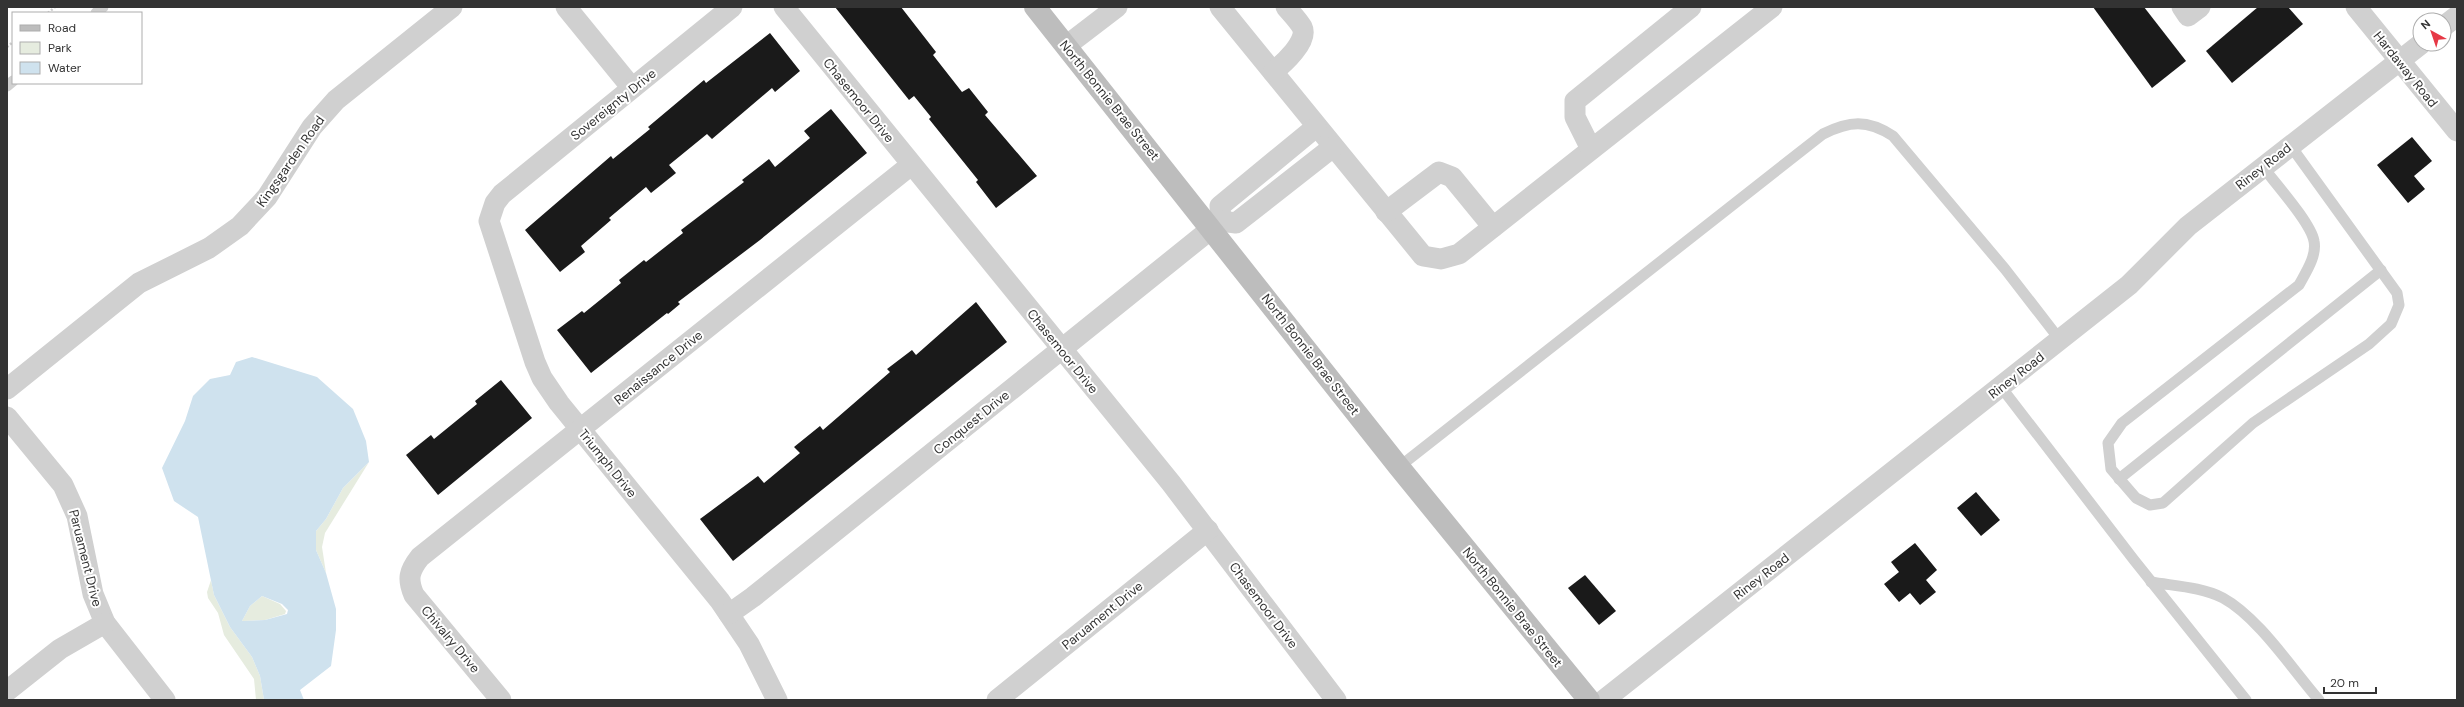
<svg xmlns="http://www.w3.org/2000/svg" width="2464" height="707" font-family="'DM Sans',sans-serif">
	<rect width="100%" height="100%" fill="#fff"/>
	<g fill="#e6ecdf">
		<polygon points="369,462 325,533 322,547 326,573 316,550 316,531 326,519 343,488"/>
		<polygon points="211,580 214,595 230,627 252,657 260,676 264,700 256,700 254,679 224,635 218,613 208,598 207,592"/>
		<polygon points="262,596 280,604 286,611 285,614 265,620 242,621 250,606"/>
	</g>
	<path fill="#cfe2ee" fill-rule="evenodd" d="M252,357L317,377L353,409L366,441L369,462L343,488L326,519L316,531V550L326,573L336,609V630L331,666L300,690L304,700H264L260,676L252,657L230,627L214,595L198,517L174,501L162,468L185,421L193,396L210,379L230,375L236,362ZM262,596L282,604L288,610L287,614L265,620L242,621L250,606Z"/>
	<g fill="#1a1a1a">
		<polygon points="835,7 901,7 936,52 933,55 962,92 969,88 988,112 985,115 1037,176 996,208 976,182 978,180 929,119 931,117 914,96 909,100"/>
		<polygon points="2093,7 2144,7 2186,61 2152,88"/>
		<polygon points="2258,7 2288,7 2303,24 2232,83 2206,51"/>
		<polygon points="770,33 800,71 775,92 772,88 712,139 707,134 669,165 676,173 651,193 646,187 609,218 611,220 581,246 585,252 560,272 525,230 611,156 613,159 650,129 648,127 704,80 706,83"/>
		<polygon points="831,109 867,153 760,240 678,302 680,304 668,314 667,313 591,373 557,330 582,311 584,313 621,283 619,280 644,260 646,262 683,233 681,230 744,182 742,180 769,159 775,167 810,138 804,131"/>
		<polygon points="2412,137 2432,161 2414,176 2425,189 2408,203 2377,165"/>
		<polygon points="976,302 1007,342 733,561 700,519 758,476 764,483 800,453 794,447 820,426 823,430 890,372 887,369 912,350 916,355"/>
		<polygon points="501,380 532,418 438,495 406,455 431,435 434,439 477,404 475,401"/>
		<polygon points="1976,492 2000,520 1981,536 1957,508"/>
		<polygon points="1915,543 1937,570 1926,580 1936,592 1920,605 1910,593 1899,602 1884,584 1899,572 1891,562"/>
		<polygon points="1585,575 1616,611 1599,625 1568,588"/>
	</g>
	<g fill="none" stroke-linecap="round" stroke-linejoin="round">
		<g stroke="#cdcdcd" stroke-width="2.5" stroke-dasharray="2 2" stroke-linecap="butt">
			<polyline points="48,13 55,7"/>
			<polyline points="7,47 13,42"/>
		</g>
		<g stroke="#d0d0d0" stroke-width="11">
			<polyline points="96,13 103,7"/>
			<polyline points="7,86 13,81"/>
			<path d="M2263,167C2275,183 2311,223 2314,241C2317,256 2306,272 2299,285L2122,423L2108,443L2111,469L2136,498L2150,505L2163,503L2253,423L2369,344L2391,324L2399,305L2397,293L2290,145"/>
			<polyline points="2001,387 2134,560 2246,700"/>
			<path d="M1399,467L1823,134C1849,121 1867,119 1893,136L2005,269L2060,340"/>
			<polyline points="2119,479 2381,270"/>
			<path d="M2151,582C2174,586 2202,587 2223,598C2258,617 2292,669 2319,700"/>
		</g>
		<g stroke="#d0d0d0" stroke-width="21">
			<polyline points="566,7 632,88"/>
			<polyline points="732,7 502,194 495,203 489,221 535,362 542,378 559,403 720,601 749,644 777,700"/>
			<polyline points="784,7 1171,483 1336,700"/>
			<polyline points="1220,7 1423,256 1441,259 1459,254 1772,7"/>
			<polyline points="2182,7 2188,16 2200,7"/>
			<polyline points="2356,7 2457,131"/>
			<polyline points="2444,26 2457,16"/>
			<polyline points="1066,46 1117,7"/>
			<path d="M1273,72C1283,64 1309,41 1302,27C1298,20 1291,13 1286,7"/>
			<polyline points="1591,149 1575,117 1575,101 1691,7"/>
			<polyline points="1386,212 1439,172 1452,177 1493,227"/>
			<polyline points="1221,221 1220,206 1316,127"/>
			<polyline points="7,389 139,283 209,248 240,226 267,197 312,127 336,100 452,7"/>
			<polyline points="7,417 63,485 77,516 93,594 105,623 165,700"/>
			<polyline points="729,614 753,597 1221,221 1236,223 1333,147"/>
			<polyline points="7,691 60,649 105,623"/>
			<path d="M501,700L414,595C407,579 409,571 420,557L911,165"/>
			<polyline points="997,700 1208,530"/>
			<polyline points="1604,700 2129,285 2188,226 2421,44"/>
		</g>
		<polyline stroke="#bdbdbd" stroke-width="22" points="1035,7 1399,467 1589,700"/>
	</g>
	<g text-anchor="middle" stroke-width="4" stroke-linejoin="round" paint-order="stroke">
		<g font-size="13" fill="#333" stroke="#fff">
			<text transform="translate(2406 69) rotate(51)" y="5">Hardaway Road</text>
			<text transform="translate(859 100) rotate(51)" y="5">Chasemoor Drive</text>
			<text transform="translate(1110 100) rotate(51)" y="5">North Bonnie Brae Street</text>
			<text transform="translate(613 104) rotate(-39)" y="5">Sovereignty Drive</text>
			<text transform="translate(290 161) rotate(-55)" y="5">Kingsgarden Road</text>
			<text transform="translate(2263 166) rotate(-38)" y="5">Riney Road</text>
			<text transform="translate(1063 351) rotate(51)" y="5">Chasemoor Drive</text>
			<text transform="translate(1311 354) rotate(52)" y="5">North Bonnie Brae Street</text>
			<text transform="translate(658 367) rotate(-39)" y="5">Renaissance Drive</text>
			<text transform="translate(2016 375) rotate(-38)" y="5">Riney Road</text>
			<text transform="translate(971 422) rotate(-39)" y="5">Conquest Drive</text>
			<text transform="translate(608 463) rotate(51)" y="5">Triumph Drive</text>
			<text transform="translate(86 558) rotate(76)" y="5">Paruament Drive</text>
			<text transform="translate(1761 576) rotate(-38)" y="5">Riney Road</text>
			<text transform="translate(1264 605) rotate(53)" y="5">Chasemoor Drive</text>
			<text transform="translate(1513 607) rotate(51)" y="5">North Bonnie Brae Street</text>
			<text transform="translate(1102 615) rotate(-39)" y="5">Paruament Drive</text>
			<text transform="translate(451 639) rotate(50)" y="5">Chivalry Drive</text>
		</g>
	</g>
	<rect width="2464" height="707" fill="none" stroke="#333333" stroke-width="16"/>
	<rect x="12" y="12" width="130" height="72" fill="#ffffff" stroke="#adadad"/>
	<rect x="20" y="25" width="20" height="6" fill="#bdbdbd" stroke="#adadad"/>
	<text x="48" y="32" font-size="12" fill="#333333">Road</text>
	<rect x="20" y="42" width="20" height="12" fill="#e6ecdf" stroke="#adadad"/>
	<text x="48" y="52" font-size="12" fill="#333333">Park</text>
	<rect x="20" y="62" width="20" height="12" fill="#cfe2ee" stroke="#adadad"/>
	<text x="48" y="72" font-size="12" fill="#333333">Water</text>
	<g transform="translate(2432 32) rotate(320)"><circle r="19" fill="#ffffff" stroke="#adadad"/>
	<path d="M0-3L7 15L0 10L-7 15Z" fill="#e63946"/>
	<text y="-6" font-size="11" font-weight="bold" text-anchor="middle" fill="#333333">N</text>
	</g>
	<path d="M2324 687v6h52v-6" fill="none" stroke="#333333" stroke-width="2"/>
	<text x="2330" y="687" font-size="12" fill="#333333" stroke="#ffffff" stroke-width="3" paint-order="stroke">20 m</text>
</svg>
